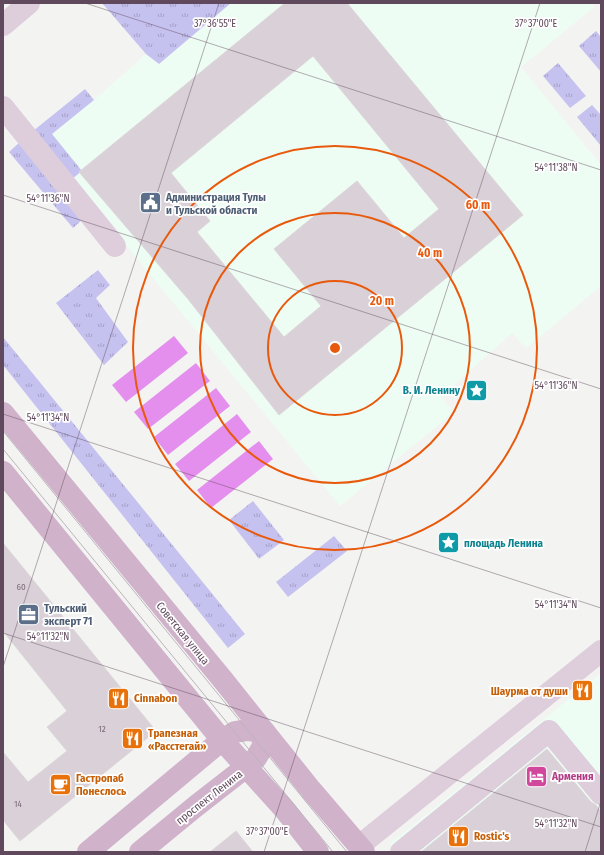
<svg xmlns="http://www.w3.org/2000/svg" width="604" height="855" font-family="'Fira Sans Condensed',sans-serif">
	<defs>
		<pattern id="grass-tufts" width="24" height="20" patternUnits="userSpaceOnUse"><rect width="24" height="20" fill="#c6c2f0"/><path d="M3 7l-1-3M5 7V3M7 7l1-3M15 17l-1-3M17 17v-4M19 17l1-3" fill="none" stroke="#a4a0c6"/></pattern>
	</defs>
	<rect width="100%" height="100%" fill="#f3f4f2"/>
	<g fill="#edfdf4">
		<polygon points="231,3 591,3 594,7 521,67 601,165 601,286 526,348 512,333 441,397 454,412 340,506 72,179 33,131 85,89 94,100 146,54 159,64"/>
		<polygon points="601,673 601,852 397,852 390,844"/>
	</g>
	<g fill="url(#grass-tufts)">
		<polygon points="102,3 231,3 159,64 146,54"/>
		<polygon points="596,31 601,37 601,72 579,46"/>
		<polygon points="558,63 586,96 570,108 543,76"/>
		<polygon points="85,89 94,100 52,134 82,171 72,179 33,131"/>
		<polygon points="592,105 601,115 601,146 577,117"/>
		<polygon points="21,141 82,220 73,228 9,152"/>
		<polygon points="98,270 110,285 96,298 128,342 104,365 56,303"/>
		<polygon points="3,337 245,634 228,648 3,365"/>
		<polygon points="253,501 284,540 259,559 229,520"/>
		<polygon points="334,536 347,551 288,597 276,582"/>
	</g>
	<g fill="#e48fed">
		<polygon points="174,336 188,353 126,402 112,385"/>
		<polygon points="196,363 210,381 148,429 134,412"/>
		<polygon points="216,388 230,406 168,455 154,437"/>
		<polygon points="237,414 251,432 189,481 175,464"/>
		<polygon points="259,441 273,459 211,508 197,490"/>
	</g>
	<g fill="#d9d1d7" stroke="#ddd6da" fill-rule="evenodd">
		<path d="M285,3H347L523,215L279,415L188,299L79,172ZM313,56L439,209L404,238L357,181L274,249L321,306L284,337L197,232L210,221L171,173Z"/>
		<polygon points="3,543 156,731 20,841 3,820 3,752 28,782 67,751 47,727 67,711 3,631"/>
		<polygon points="547,749 591,802 596,805 601,812 601,852 421,852"/>
		<polygon points="236,831 253,852 210,852"/>
	</g>
	<g fill="none" stroke-linecap="round" stroke-linejoin="round">
		<g stroke="#decedc" stroke-width="22">
			<polyline points="3,25 29,3"/>
			<polyline points="3,107 115,246"/>
			<polyline points="359,846 601,651"/>
			<polyline points="401,852 549,731 601,794"/>
		</g>
		<g stroke="#d0b2ca" stroke-width="22">
			<polyline points="3,413 223,680 311,790 364,852"/>
			<polyline points="3,472 222,740 285,810 318,852"/>
			<polyline points="88,852 222,740 235,732 248,730 265,733"/>
			<polyline points="140,852 196,806 246,767 256,758 262,748 265,733"/>
		</g>
		<g stroke="#bcb4ba" stroke-width="1">
			<polyline points="3,431 347,852"/>
			<polyline points="3,449 333,852"/>
		</g>
	</g>
	<path fill="none" stroke="#60495c" stroke-width="1" stroke-opacity="0.45" d="M85,3L601,170M3,195L601,389M3,414L601,608M3,633L601,827M3,667L219,3M3,851L5,852M264,852L540,3M585,852L601,801"/>
	<g fill="none" stroke="#e8590c" stroke-width="2">
		<circle cx="335" cy="348" r="67"/>
		<circle cx="335" cy="348" r="135"/>
		<circle cx="335" cy="348" r="202"/>
	</g>
	<defs>
		<symbol id="civic-square" viewBox="-11 -11 22 22"><rect x="-9" y="-9" width="18" height="18" rx="4" fill="#5c6f8a" stroke="#fff"/><path d="M-.6-6.5H3V-4.5H.6V-3L4-1V1h2V6H-6V1h2V-1L-.6-3ZM-1.2 2.5V6h2.4V2.5Z" fill="#fff"/></symbol>
		<symbol id="sight-square" viewBox="-11 -11 22 22"><rect x="-9" y="-9" width="18" height="18" rx="4" fill="#0f9aa8" stroke="#fff"/><path d="M0-6L1.8-2.2L6-1.7L2.9 1.2L3.7 5.4L0 3.3L-3.7 5.4L-2.9 1.2L-6-1.7L-1.8-2.2Z" fill="#fff"/></symbol>
		<symbol id="office-square" viewBox="-11 -11 22 22"><rect x="-9" y="-9" width="18" height="18" rx="4" fill="#5c6f8a" stroke="#fff"/><path d="M-6-3h4V-5.5h4V-3h4V5H-6ZM-1-4.5V-3h2v-1.5ZM-6 0V1H6V0Z" fill="#fff"/></symbol>
		<symbol id="restaurant-square" viewBox="-11 -11 22 22"><rect x="-9" y="-9" width="18" height="18" rx="4" fill="#e8710a" stroke="#fff"/><path d="M-5-6h1v4h1v-4h1v4h1v-4h1v5L-1.5 .5V6h-2V.5L-5-1ZM5-6V6H3V1.5H1.5Q1.5-4 5-6Z" fill="#fff"/></symbol>
		<symbol id="hotel-square" viewBox="-11 -11 22 22"><rect x="-9" y="-9" width="18" height="18" rx="4" fill="#d1479c" stroke="#fff"/><path d="M-6-4.5h1.5V1H6V5H4.5V3h-9V5H-6ZM-4 0a1.8 1.8 0 1 1 3.6 0ZM.5 0V-2.5h3Q6-2.5 6 0Z" fill="#fff"/></symbol>
		<symbol id="cafe-square" viewBox="-11 -11 22 22"><rect x="-9" y="-9" width="18" height="18" rx="4" fill="#e8710a" stroke="#fff"/><path d="M-5.5-4.5H6V0H3Q3 3.5 0 3.5H-2.5Q-5.5 3.5-5.5 0ZM3-3.2v2h1.7v-2ZM-6 4.5H4V6H-6Z" fill="#fff"/></symbol>
	</defs>
	<g fill-rule="evenodd">
		<use href="#civic-square" x="138" y="190" width="25" height="25"/>
		<use href="#sight-square" x="464" y="378" width="25" height="25"/>
		<use href="#sight-square" x="436" y="530" width="25" height="25"/>
		<use href="#office-square" x="16" y="602" width="25" height="25"/>
		<use href="#restaurant-square" x="570" y="678" width="25" height="25"/>
		<use href="#restaurant-square" x="106" y="686" width="25" height="25"/>
		<use href="#restaurant-square" x="120" y="726" width="25" height="25"/>
		<use href="#hotel-square" x="524" y="764" width="25" height="25"/>
		<use href="#cafe-square" x="48" y="772" width="25" height="25"/>
		<use href="#restaurant-square" x="446" y="824" width="25" height="25"/>
	</g>
	<g text-anchor="middle" stroke-width="3.5" stroke-linejoin="round" paint-order="stroke">
		<g font-size="9" fill="#7e6b7b">
			<text x="21" y="590">60</text>
			<text x="102" y="732">12</text>
			<text x="18" y="807">14</text>
		</g>
		<g font-size="11" font-weight="bold" fill="#4e5e75" stroke="#fff" text-anchor="start">
			<text x="166" y="201">Администрация Тулы<tspan x="166" dy="13">и Тульской области</tspan></text>
			<text x="44" y="612">Тульский<tspan x="44" dy="13">эксперт 71</tspan></text>
		</g>
		<g font-size="11" font-weight="bold" fill="#0d838f" stroke="#fff" text-anchor="end">
			<text x="460" y="394">В. И. Ленину</text>
			<text x="464" y="547" text-anchor="start">площадь Ленина</text>
		</g>
		<g font-size="11" fill="#60495c" stroke="#fff">
			<text transform="translate(183 633) rotate(51)" y="4">Советская улица</text>
			<text transform="translate(209 797) rotate(-38)" y="4">проспект Ленина</text>
		</g>
		<g font-size="11" font-weight="bold" fill="#c56008" stroke="#fff" text-anchor="start">
			<text x="568" y="695" text-anchor="end">Шаурма от души</text>
			<text x="134" y="702">Cinnabon</text>
			<text x="148" y="737">Трапезная<tspan x="148" dy="13">«Расстегай»</tspan></text>
			<text x="76" y="782">Гастропаб<tspan x="76" dy="13">Понеслось</tspan></text>
			<text x="474" y="840">Rostic's</text>
		</g>
		<g font-size="11" font-weight="bold" fill="#b23c85" stroke="#fff" text-anchor="start">
			<text x="552" y="780">Армения</text>
		</g>
	</g>
	<g font-size="10" text-anchor="middle" fill="#60495c" stroke="#fff" stroke-width="3.5" stroke-linejoin="round" paint-order="stroke">
		<text x="215" y="27">37°36'55"E</text>
		<text x="536" y="27">37°37'00"E</text>
		<text x="556" y="171">54°11'38"N</text>
		<text x="48" y="202">54°11'36"N</text>
		<text x="556" y="389">54°11'36"N</text>
		<text x="48" y="421">54°11'34"N</text>
		<text x="556" y="608">54°11'34"N</text>
		<text x="48" y="640">54°11'32"N</text>
		<text x="556" y="827">54°11'32"N</text>
		<text x="267" y="835">37°37'00"E</text>
	</g>
	<circle cx="335" cy="348" r="6" fill="#e8590c" stroke="#fff" stroke-width="2"/>
	<g font-size="12" text-anchor="middle" font-weight="bold" fill="#e8590c" stroke="#fff" stroke-width="3.5" stroke-linejoin="round" paint-order="stroke">
		<text x="478" y="209">60 m</text>
		<text x="430" y="257">40 m</text>
		<text x="382" y="305">20 m</text>
	</g>
	<rect width="604" height="855" fill="none" stroke="#60495c" stroke-width="8"/>
</svg>
